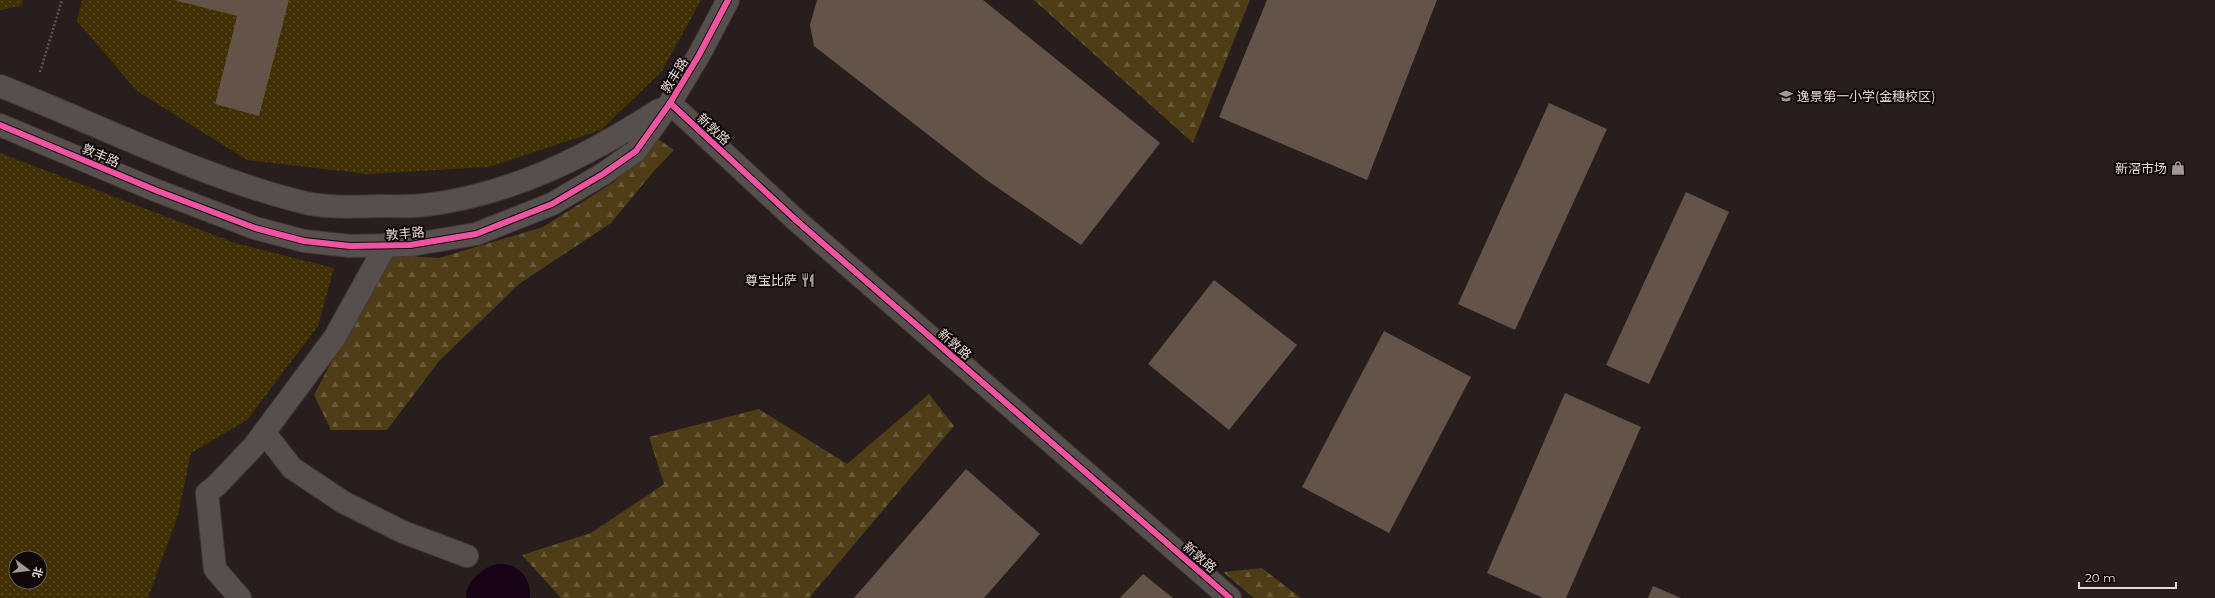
<svg xmlns="http://www.w3.org/2000/svg" width="2215" height="598" font-family="Montserrat,'Noto Sans SC',sans-serif">
	<defs>
		<pattern id="forest-firs" width="22" height="20" patternUnits="userSpaceOnUse"><rect width="22" height="20" fill="#4e3d17"/><path d="M5 1l3.5 6h-7zM16 11l3.5 6h-7z" fill="#675838"/></pattern>
		<pattern id="park-dots" width="8" height="8" patternUnits="userSpaceOnUse"><rect width="8" height="8" fill="#413004"/><path d="M2 2h.1M6 6h.1" fill="none" stroke="#5c4d28" stroke-width="1.8" stroke-linecap="round"/></pattern>
	</defs>
	<rect width="100%" height="100%" fill="#281e1d"/>
	<g fill="url(#forest-firs)">
		<polygon points="1034,0 1250,0 1193,143"/>
		<polygon points="658,139 674,150 653,172 611,223 519,284 439,361 387,430 331,430 314,395 364,300 393,255 439,258 543,227 614,182"/>
		<polygon points="929,394 954,426 809,598 561,598 522,555 591,533 664,484 649,437 759,409 847,464"/>
		<polygon points="1262,568 1301,598 1254,598 1223,572"/>
	</g>
	<g fill="url(#park-dots)" fill-rule="evenodd">
		<polygon points="0,0 23,0 21,6 0,10"/>
		<polygon points="82,0 701,0 662,71 601,130 489,167 367,174 247,160 137,91 77,21"/>
		<path d="M0,153L235,243L334,268L318,326L247,420L191,453L178,515L148,598H0ZM16,558H40V582H16Z"/>
	</g>
	<g fill="none" stroke-linecap="round" stroke-linejoin="round">
		<polyline stroke="#170315" stroke-width="10" points="501,593 507,598"/>
		<polyline stroke="#170315" stroke-width="58" points="495,598 501,593"/>
	</g>
	<g fill="#645348">
		<polygon points="174,0 289,0 259,116 215,104 237,16"/>
		<polygon points="817,0 983,0 1160,143 1081,245 985,179 814,46 810,25"/>
		<polygon points="1267,0 1437,0 1367,180 1219,117"/>
		<polygon points="1549,103 1607,129 1515,330 1458,304"/>
		<polygon points="1686,192 1729,212 1649,384 1606,365"/>
		<polygon points="1214,280 1297,345 1229,430 1148,364"/>
		<polygon points="1384,331 1471,377 1389,533 1302,487"/>
		<polygon points="1565,393 1641,427 1566,598 1543,598 1487,573"/>
		<polygon points="966,469 1040,534 984,598 854,598"/>
		<polygon points="1143,574 1173,598 1120,598"/>
		<polygon points="1653,586 1681,598 1648,598"/>
	</g>
	<g fill="none" stroke-linecap="round" stroke-linejoin="round">
		<defs>
			<g id="minor">
				<path d="M0,86C100,125 202,178 306,203C327,208 358,207 380,206C395,206 411,207 426,205C513,194 586,157 659,110"/>
				<polyline points="670,103 797,221 1230,598"/>
				<polyline points="0,125 155,190 255,228 304,241 350,246 410,245 476,234 552,204 603,174 636,151 670,103 699,55 728,0"/>
				<polyline points="264,432 292,468 343,502 403,532 467,556"/>
				<polyline points="240,598 215,569 207,493 217,485 254,446 335,337 386,245"/>
			</g>
		</defs>
		<use href="#minor" stroke="#433a39" stroke-width="24"/>
		<polyline stroke="#595251" stroke-width="2.5" stroke-dasharray="2 2" stroke-linecap="butt" points="40,72 62,0"/>
		<use href="#minor" stroke="#564f4d" stroke-width="22"/>
		<defs>
			<g id="cycleway">
				<polyline points="670,103 797,221 1230,598"/>
				<polyline points="0,125 155,190 255,228 304,241 350,246 410,245 476,234 552,204 603,174 636,151 670,103 699,55 728,0"/>
			</g>
		</defs>
		<use href="#cycleway" stroke="#0f0807" stroke-width="8"/>
		<use href="#cycleway" stroke="#f153a3" stroke-width="6"/>
	</g>
	<defs>
		<symbol id="school-bare" viewBox="-9 -9 18 18"><path d="M0-5L7-2L0 1L-7-2ZM-4 1L0 2.5L4 1V4Q0 6-4 4Z" fill="#a39795" stroke="#0f0807" stroke-width="2.5" paint-order="stroke"/></symbol>
		<symbol id="shop-bare" viewBox="-9 -9 18 18"><path d="M-5-2.5h2.3a2.7 3.5 0 0 1 5.4 0H5L5.5 6h-11ZM-1.5-2.5h3a1.5 2.3 0 0 0-3 0Z" fill="#a39795" stroke="#0f0807" stroke-width="2.5" paint-order="stroke"/></symbol>
		<symbol id="restaurant-bare" viewBox="-9 -9 18 18"><path d="M-5-6h1v4h1v-4h1v4h1v-4h1v5L-1.5 .5V6h-2V.5L-5-1ZM5-6V6H3V1.5H1.5Q1.5-4 5-6Z" fill="#a39795" stroke="#0f0807" stroke-width="2.5" paint-order="stroke"/></symbol>
	</defs>
	<g fill-rule="evenodd">
		<use href="#school-bare" x="1776" y="86" width="20" height="20"/>
		<use href="#shop-bare" x="2168" y="158" width="20" height="20"/>
		<use href="#restaurant-bare" x="798" y="270" width="20" height="20"/>
	</g>
	<g text-anchor="middle" stroke-width="4" stroke-linejoin="round" paint-order="stroke">
		<g font-size="13" fill="#e5d8d6" stroke="#0f0807">
			<text transform="translate(674 75) rotate(-58)" y="5">敦丰路</text>
			<text transform="translate(714 129) rotate(43)" y="5">新敦路</text>
			<text transform="translate(101 155) rotate(23)" y="5">敦丰路</text>
			<text transform="translate(405 233) rotate(-5)" y="5">敦丰路</text>
			<text transform="translate(955 344) rotate(41)" y="5">新敦路</text>
			<text transform="translate(1200 557) rotate(41)" y="5">新敦路</text>
		</g>
		<g font-size="13" fill="#e5d8d6" stroke="#0f0807" text-anchor="end">
			<text x="1797" y="101" text-anchor="start">逸景第一小学(金穗校区)</text>
			<text x="2167" y="173">新滘市场</text>
			<text x="797" y="285">尊宝比萨</text>
		</g>
	</g>
	<g transform="translate(28 570) rotate(105)"><circle r="19" fill="#0f0807" stroke="#655b5a"/>
	<path d="M0-3L7 15L0 10L-7 15Z" fill="#a39795"/>
	<text y="-6" font-size="11" font-weight="bold" text-anchor="middle" fill="#e5d8d6">北</text>
	</g>
	<path d="M2079 582v6h97v-6" fill="none" stroke="#e5d8d6" stroke-width="2"/>
	<text x="2085" y="582" font-size="12" fill="#e5d8d6" stroke="#0f0807" stroke-width="3" paint-order="stroke">20 m</text>
</svg>
